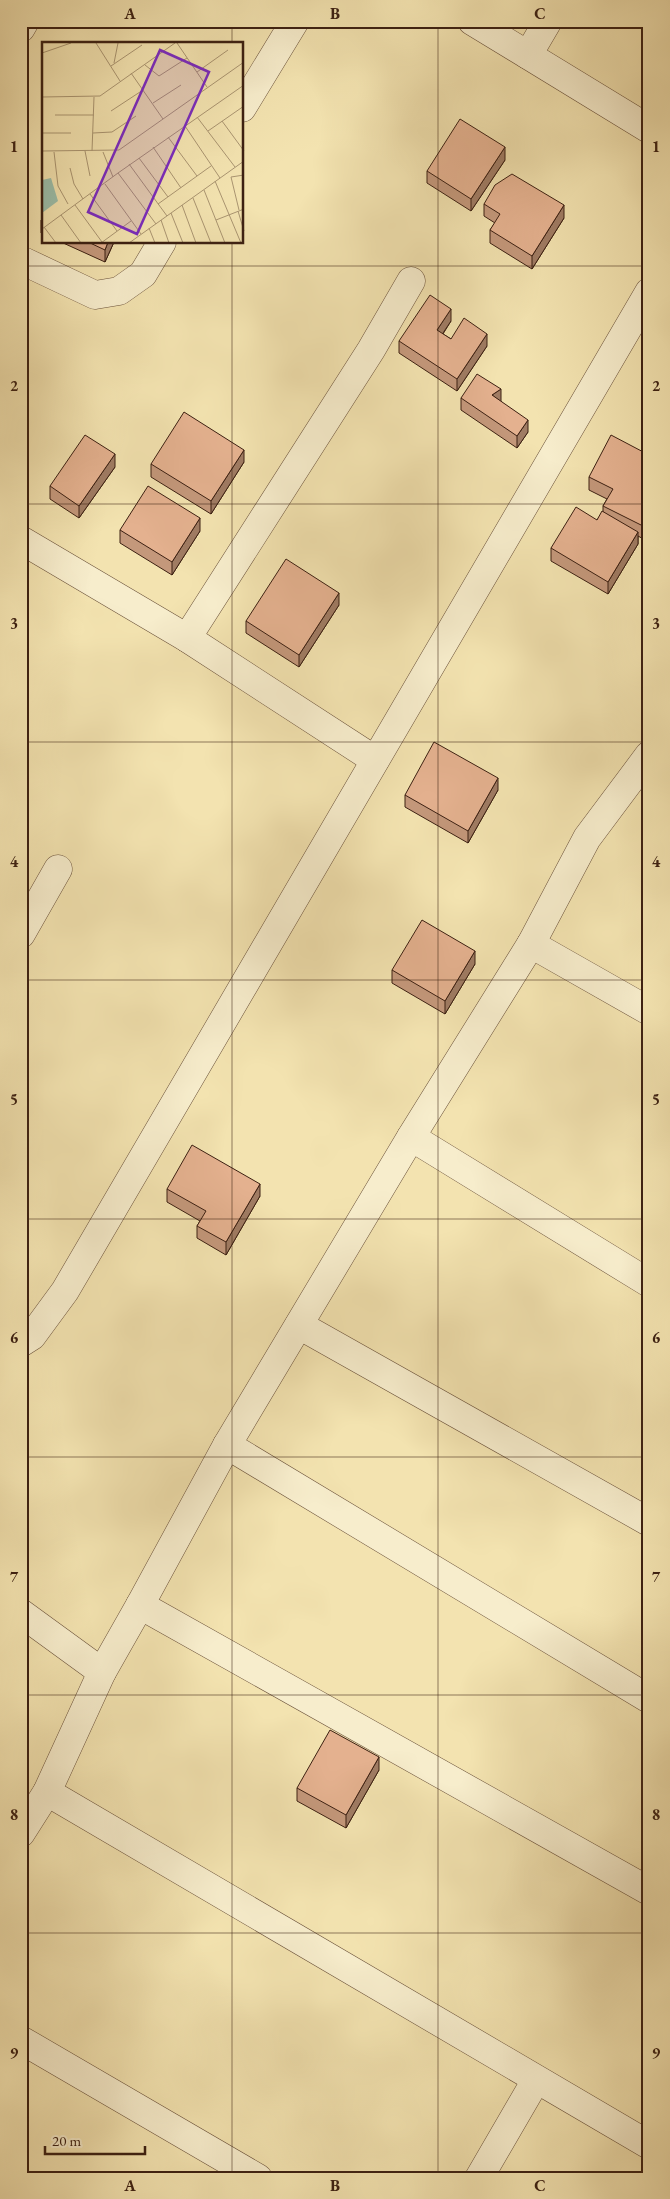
<svg xmlns="http://www.w3.org/2000/svg" width="670" height="2199" font-family="'EB Garamond',serif">
	<rect width="100%" height="100%" fill="#f3e3b0"/>
	<filter id="stains"><feTurbulence type="fractalNoise" baseFrequency=".004" numOctaves="4"/><feColorMatrix values="0 0 0 0 .2 0 0 0 0 .09 0 0 0 0 .02 0 0 0 .5 -.17"/></filter>
	<radialGradient id="worn" r=".72"><stop offset=".6" stop-color="#630" stop-opacity="0"/><stop offset="1" stop-color="#630" stop-opacity=".3"/></radialGradient>
	<g fill="none" stroke-linecap="round" stroke-linejoin="round">
		<defs>
			<g id="minor">
				<polyline points="472,21 649,129"/>
				<polyline points="21,28 25,21"/>
				<polyline points="528,55 548,21"/>
				<polyline points="242,108 295,21"/>
				<polyline points="21,260 95,295 119,291 143,274 162,242"/>
				<polyline points="21,540 187,638 375,760"/>
				<polyline points="187,638 371,350 411,281"/>
				<polyline points="21,934 58,869"/>
				<polyline points="531,944 649,1011"/>
				<polyline points="411,1137 649,1283"/>
				<polyline points="299,1325 649,1522"/>
				<polyline points="21,1343 32,1336 65,1291 649,292"/>
				<polyline points="227,1445 649,1699"/>
				<polyline points="140,1605 227,1445 411,1137 531,944 587,838 649,755"/>
				<polyline points="21,1613 102,1672"/>
				<polyline points="47,1792 649,2145"/>
				<polyline points="21,1833 47,1792 102,1672 140,1605 649,1891"/>
				<polyline points="21,2040 258,2178"/>
				<polyline points="479,2178 536,2080"/>
			</g>
		</defs>
		<use href="#minor" stroke="#6a513a" stroke-width="29"/>
		<use href="#minor" stroke="#f7edcc" stroke-width="28"/>
	</g>
	<g fill="#c4987b" stroke="#3c2012">
		<polygon points="505,160 471,211 427,183 427,171"/>
		<polygon points="484,204 564,218 532,269 490,243 490,230 495,223 484,216"/>
		<polygon points="44,214 44,235 41,233 41,221"/>
		<polygon points="61,242 114,242 105,262"/>
		<polygon points="451,321 443,334 451,339 487,346 457,391 399,353 399,341"/>
		<polygon points="461,398 501,401 528,432 517,448 461,410"/>
		<polygon points="649,455 649,542 638,536 638,544 608,594 551,561 551,548 597,520 603,512 603,506 607,499 589,490 589,477"/>
		<polygon points="244,462 211,514 151,477 151,464"/>
		<polygon points="115,467 79,518 50,499 50,486"/>
		<polygon points="120,530 200,531 172,575 120,543"/>
		<polygon points="339,605 299,667 246,633 246,621"/>
		<polygon points="498,790 468,843 405,807 405,795"/>
		<polygon points="475,964 445,1014 392,983 392,970"/>
		<polygon points="167,1189 260,1196 226,1255 197,1238 197,1226 200,1221 167,1202"/>
		<polygon points="379,1770 346,1828 297,1801 297,1788"/>
	</g>
	<g fill="#a07c64" stroke="#3c2012">
		<polygon points="505,147 505,160 471,211 471,199"/>
		<polygon points="564,205 564,218 532,269 532,256"/>
		<polygon points="108,242 114,242 105,262 105,250"/>
		<polygon points="451,309 451,321 437,342 437,330"/>
		<polygon points="487,334 487,346 457,391 457,379"/>
		<polygon points="501,389 501,402 492,395"/>
		<polygon points="528,420 528,432 517,448 517,436"/>
		<polygon points="244,450 244,462 211,514 211,501"/>
		<polygon points="115,454 115,467 79,518 79,506"/>
		<polygon points="200,518 200,531 172,575 172,562"/>
		<polygon points="638,532 638,544 608,594 608,582"/>
		<polygon points="339,593 339,605 299,667 299,655"/>
		<polygon points="498,778 498,790 468,843 468,831"/>
		<polygon points="475,951 475,964 445,1014 445,1001"/>
		<polygon points="260,1184 260,1196 226,1255 226,1242"/>
		<polygon points="379,1757 379,1770 346,1828 346,1815"/>
	</g>
	<g fill="#e4b18f" stroke="#3c2012">
		<polygon points="460,119 505,147 471,199 427,171"/>
		<polygon points="512,174 564,205 532,256 490,230 500,214 484,204 495,185"/>
		<polygon points="44,214 44,223 41,221"/>
		<polygon points="88,242 108,242 105,250"/>
		<polygon points="430,295 451,309 437,330 451,339 464,318 487,334 457,379 399,341"/>
		<polygon points="477,374 501,389 492,395 528,420 517,436 461,398"/>
		<polygon points="184,412 244,450 211,501 151,464"/>
		<polygon points="85,435 115,454 79,506 50,486"/>
		<polygon points="611,435 649,455 649,529 603,506 613,489 589,477"/>
		<polygon points="148,486 200,518 172,562 120,530"/>
		<polygon points="576,507 597,520 602,511 638,532 608,582 551,548"/>
		<polygon points="286,559 339,593 299,655 246,621"/>
		<polygon points="434,742 498,778 468,831 405,795"/>
		<polygon points="422,920 475,951 445,1001 392,970"/>
		<polygon points="192,1145 260,1184 226,1242 197,1226 206,1211 167,1189"/>
		<polygon points="330,1730 379,1757 346,1815 297,1788"/>
	</g>
	<path fill="none" stroke="#3c2012" stroke-width="1" stroke-opacity="0.55" d="M232,21V44M438,21V2178M232,242V2178M21,266H649M21,504H649M21,742H649M21,980H649M21,1219H649M21,1457H649M21,1695H649M21,1933H649"/>
	<g transform="translate(42 42)">
		<rect width="201" height="201" fill="#f3e3b0"/>
		<path d="M9,136L16,159L0,171V138Z" fill="#9bbeaa"/>
		<path fill="none" stroke="#aa9571" stroke-width="1" d="M54,1L78,39M135,1L165,45M0,11L29,1M72,21L76,1M103,23L117,34L145,16M69,24L100,3M155,30L186,8M89,31L121,77M0,55L58,54L133,1M111,61L139,43M69,69L101,48M13,73H52M155,75L193,125M180,79L202,109M143,84L178,136M166,89L202,64M0,91H29M51,91L70,90L94,74M126,95L155,134M111,105L139,146M0,109L77,108L202,20M43,109L48,134M50,109L52,55M12,110L16,144L26,162M61,110L71,135M97,116L126,155M87,122L125,174M28,126L32,142L41,157M76,131L202,43M173,139L199,201M63,142L99,192M162,148L183,201M48,152L75,189M151,156L169,201M116,162L169,124M33,163L60,200M140,163L154,201M197,168L189,135L202,133M196,169L202,189M129,171L141,201M19,173L39,201M119,178L127,201M174,178L202,167M2,185L14,201M107,186L113,201M0,187L76,131L114,182M59,201L89,179M87,201L202,119"/>
		<path fill="#7b2cbf" fill-opacity="0.15" stroke="#7b2cbf" stroke-width="2.5" d="M118,8L167,30L95,192L46,170Z"/>
		<rect width="201" height="201" fill="none" stroke="#3c2012" stroke-width="2.5"/>
	</g>
	<rect width="670" height="2199" fill="none" stroke="#f3e3b0" stroke-width="55"/>
	<path d="M45 2146v8h100v-8" fill="none" stroke="#3c2012" stroke-width="2.5"/>
	<text x="52" y="2146" font-size="15" fill="#3c2012" stroke="#f7edcc" stroke-width="4" paint-order="stroke">20 m</text>
	<rect x="28" y="28" width="614" height="2144" fill="none" stroke="#3c2012" stroke-width="2"/>
	<g font-size="16" text-anchor="middle" font-weight="bold" fill="#3c2012">
		<text x="130" y="19">A</text>
		<text x="335" y="19">B</text>
		<text x="540" y="19">C</text>
		<text x="14" y="152">1</text>
		<text x="656" y="152">1</text>
		<text x="14" y="391">2</text>
		<text x="656" y="391">2</text>
		<text x="14" y="629">3</text>
		<text x="656" y="629">3</text>
		<text x="14" y="867">4</text>
		<text x="656" y="867">4</text>
		<text x="14" y="1105">5</text>
		<text x="656" y="1105">5</text>
		<text x="14" y="1343">6</text>
		<text x="656" y="1343">6</text>
		<text x="14" y="1582">7</text>
		<text x="656" y="1582">7</text>
		<text x="14" y="1820">8</text>
		<text x="656" y="1820">8</text>
		<text x="14" y="2058">9</text>
		<text x="656" y="2058">9</text>
		<text x="130" y="2191">A</text>
		<text x="335" y="2191">B</text>
		<text x="540" y="2191">C</text>
	</g>
	<rect width="100%" height="100%" filter="url(#stains)"/>
	<rect width="100%" height="100%" fill="url(#worn)"/>
</svg>
